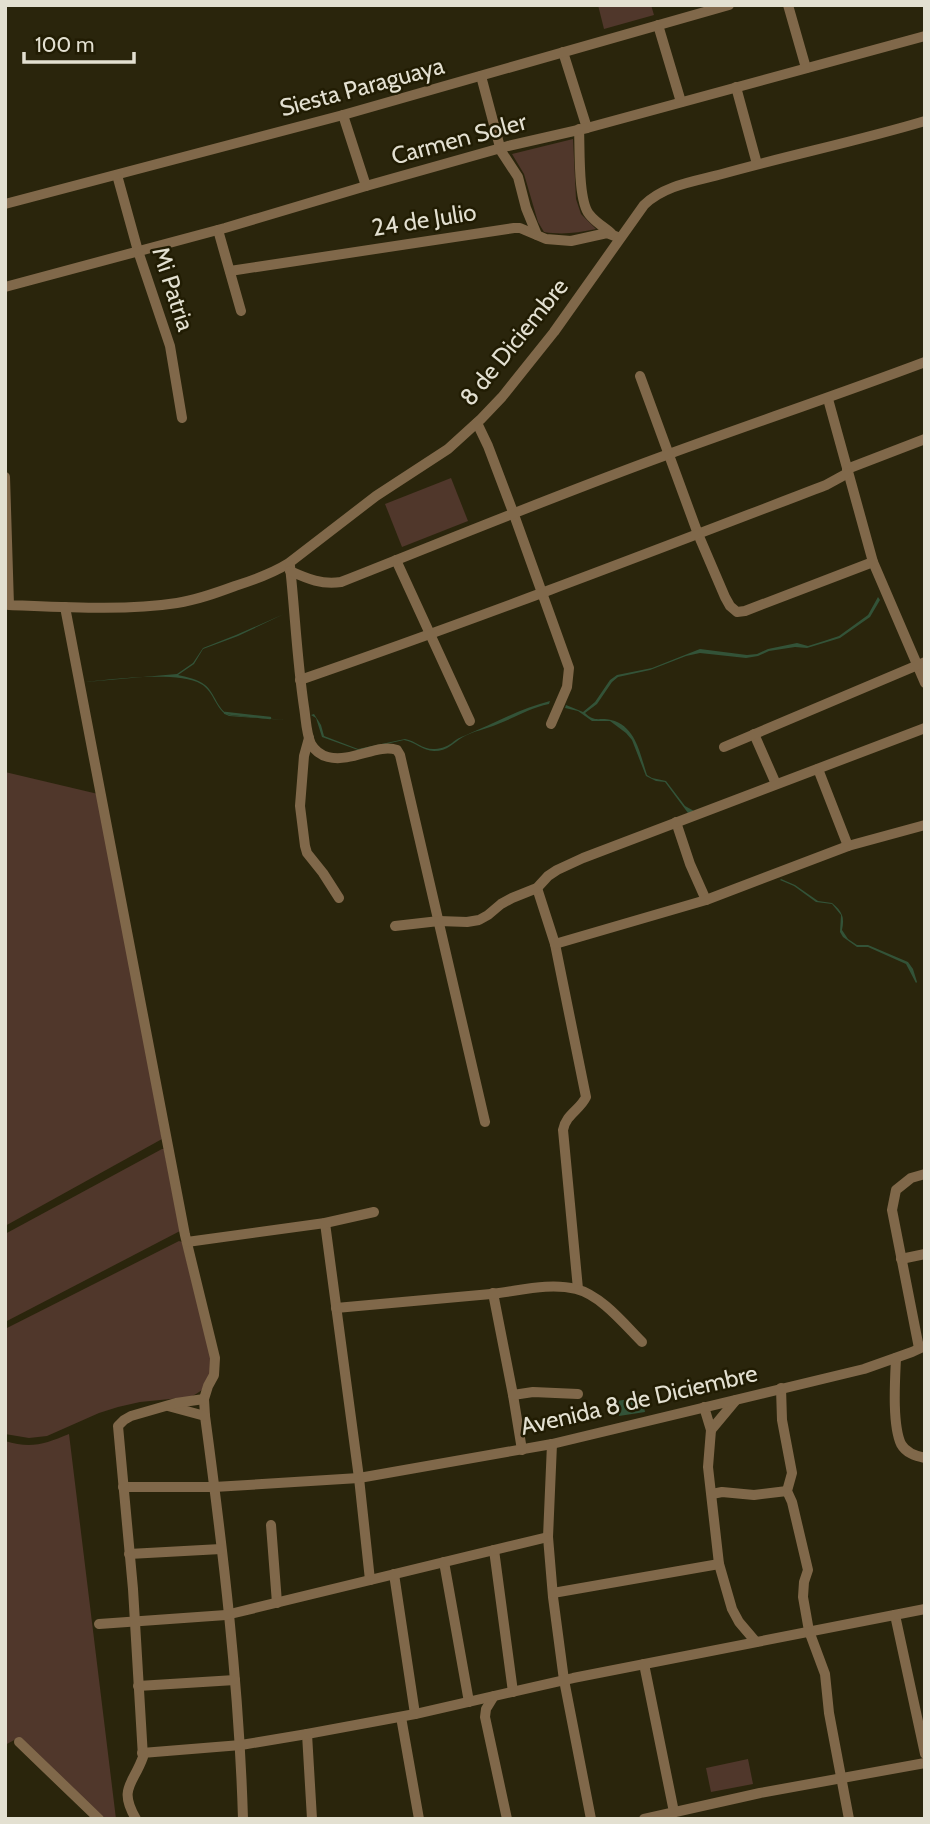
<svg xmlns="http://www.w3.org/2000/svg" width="930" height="1824" font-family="Cabin,sans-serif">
	<rect width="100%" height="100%" fill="#2a250c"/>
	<g fill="#50372b">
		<polygon points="598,5 651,5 654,15 604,29"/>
		<path d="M573,139L576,199L581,214L596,229C577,233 562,235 544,232L538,222L524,174L512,154Z"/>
		<polygon points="451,478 468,521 402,547 385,504"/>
		<polygon points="5,772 98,794 162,1139 5,1226"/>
		<polygon points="162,1149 164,1149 180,1231 5,1322 5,1234"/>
		<polygon points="179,1241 182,1242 211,1357 210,1376 202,1390 196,1394 190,1397 140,1402 118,1407 99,1413 47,1436 29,1438 5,1434 5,1329"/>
		<path d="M69,1434L116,1819H105L18,1738L5,1745V1441C31,1449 45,1444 69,1434Z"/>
		<polygon points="748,1759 753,1784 711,1792 706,1768"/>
	</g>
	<g fill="#335338">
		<path d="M878,597L880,600L870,617L840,638L807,648L795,647L769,651L758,656L746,658L700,653L686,656L650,670L618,677L612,682L597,704L585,713C595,723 599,717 611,720C636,726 640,754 647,775L652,778L666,781L685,806L694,811L688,813L665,782L656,781L646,776L632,740L626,733L610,721H592L578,711L565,708L566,705L583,712L595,702L610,680L617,675L652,668L700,649L747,655L757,654L768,649L797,643L808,646L824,641L839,636L868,615Z"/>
		<path d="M284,614L238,636L203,649L194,664L178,675C186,677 198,679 205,685C215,693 217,709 229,715L285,720L229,716C215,710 215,692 201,684C179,671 113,679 86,682L177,674L193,663L203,648L236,635Z"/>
		<path d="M550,701L549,704C530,708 516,717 498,724C487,729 473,731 463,737C453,743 448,751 434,751C423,751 415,742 404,740L358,750L322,737L316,718L311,715L314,714L321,725L324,736L358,749L405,739C416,741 423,750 435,749C451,748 452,740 464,736C493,724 519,709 550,701Z"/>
		<path d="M781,879L795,885L818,901L832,903C842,911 845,917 842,930L848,939L857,945H868L908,962L913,969L917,982L916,983L906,964L868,947H857L843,937L840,932L841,915L832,904L816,902L794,886L780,880Z"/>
		<polygon points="642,1397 645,1412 619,1416 617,1401"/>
	</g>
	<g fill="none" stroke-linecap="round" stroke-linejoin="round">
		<polyline stroke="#335338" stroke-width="2.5" points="225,713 270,718"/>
		<g stroke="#80684a" stroke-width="10">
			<polyline points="788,5 806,68"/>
			<polyline points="658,25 681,102"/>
			<polyline points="563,52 587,128"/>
			<polyline points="481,76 501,151 518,177 526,208 537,235"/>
			<polyline points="736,87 757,164"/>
			<polyline points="343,115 366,186"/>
			<path d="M579,129C580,149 578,200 589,214C595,222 604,227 611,233"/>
			<polyline points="117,175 138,251 170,346 182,418"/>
			<polyline points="5,204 343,115 729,5"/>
			<polyline points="218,230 241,311"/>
			<polyline points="230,271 514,228 520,228 546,239 571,241 607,233 620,238"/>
			<polyline points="5,287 225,228 366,186 508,146 587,128 925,36"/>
			<polyline points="640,376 698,534 725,597 730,606 737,612 745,611 873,562"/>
			<polyline points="828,399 873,562 925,683"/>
			<polyline points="477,423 488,446 513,512 569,668 567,687 551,724"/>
			<polyline points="847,469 925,439"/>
			<path d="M5,477L9,605C62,607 126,611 177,603C197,600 216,593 235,586C254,580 273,573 289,563L376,496L448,449L481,419L502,397L554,332L644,205C664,185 696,181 722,174C790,155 858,141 925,121"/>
			<polyline points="396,560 470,721"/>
			<path d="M290,566C295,613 297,660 304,707C306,719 306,733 311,744C315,751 320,755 328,757C352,763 378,743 397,750L400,755L485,1122"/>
			<path d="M290,571C308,579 322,585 341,582C450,539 559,494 669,454C754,423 840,394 925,362"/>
			<path d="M65,607L185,1235L215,1358L214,1375L208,1386L204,1399L205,1416C223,1550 239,1684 243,1819"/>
			<path d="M300,680C477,619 651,552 826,485L848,473"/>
			<polyline points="754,734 776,784"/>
			<polyline points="309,738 304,756 300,806 305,846 307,853 323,873 339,898"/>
			<polyline points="724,747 925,662"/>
			<polyline points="818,769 848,846"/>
			<polyline points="676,822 690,864 706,900"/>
			<path d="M537,888L555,944L586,1097C580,1110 566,1114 563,1130L578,1289"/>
			<polyline points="395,926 439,921 467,922 479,920 488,915 501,904 512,898 537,888 548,876 557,870 583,858 925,728"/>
			<polyline points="555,944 706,900 848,846 925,825"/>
			<polyline points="325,1223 359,1478 370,1580"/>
			<polyline points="187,1242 325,1223 374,1212"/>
			<polyline points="901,1259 925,1254"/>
			<polyline points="493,1293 513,1395 522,1450"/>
			<path d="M336,1308C388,1303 440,1299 491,1294C519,1291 549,1282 576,1289C601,1295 625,1325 642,1342"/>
			<polyline points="919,1348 892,1210 896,1190 911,1178 925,1174"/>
			<path d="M896,1358C895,1380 892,1424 901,1444C906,1453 915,1456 925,1458"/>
			<polyline points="781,1388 782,1420 792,1473 787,1491 792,1502 808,1570 804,1582 803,1597 809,1631 825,1674 829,1713 849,1819"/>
			<polyline points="513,1395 533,1392 578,1394"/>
			<polyline points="168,1406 205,1416"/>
			<polyline points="704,1407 711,1430 708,1467 719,1564 732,1609 739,1622 756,1642"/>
			<polyline points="711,1430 736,1400"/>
			<polyline points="552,1444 548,1537 553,1597 564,1680 591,1819"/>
			<polyline points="123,1487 214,1487 359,1478 552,1444 864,1369 912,1352 925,1346"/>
			<polyline points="712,1494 722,1492 754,1495 787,1491"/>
			<polyline points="271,1525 277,1603"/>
			<polyline points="494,1550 513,1692"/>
			<polyline points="129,1554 221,1549"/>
			<polyline points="444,1562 469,1702"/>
			<polyline points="394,1574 415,1714"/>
			<polyline points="553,1593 719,1564"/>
			<polyline points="895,1615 925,1754"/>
			<polyline points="99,1624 226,1615 548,1537"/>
			<polyline points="644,1664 674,1812"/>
			<polyline points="138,1686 235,1680"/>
			<polyline points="494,1696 486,1709 485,1717 507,1819"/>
			<polyline points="401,1717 419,1819"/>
			<polyline points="307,1734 312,1819"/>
			<polyline points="19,1742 99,1819"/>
			<polyline points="142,1753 241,1745 307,1734 415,1714 573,1678 925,1609"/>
			<path d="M136,1819C118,1788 133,1785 143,1757L133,1589L118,1426L124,1420L131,1416L176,1403L204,1399"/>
			<polyline points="644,1819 760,1793 925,1763"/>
		</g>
	</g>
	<g text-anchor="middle" stroke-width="5" stroke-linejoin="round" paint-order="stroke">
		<g font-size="24" fill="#e3e0d1" stroke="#211c03">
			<text transform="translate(362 87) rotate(-15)" y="8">Siesta Paraguaya</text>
			<text transform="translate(459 139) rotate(-15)" y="8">Carmen Soler</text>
			<text transform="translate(424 220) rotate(-9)" y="8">24 de Julio</text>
			<text transform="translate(173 289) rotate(72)" y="8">Mi Patria</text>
			<text transform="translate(514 342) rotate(-51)" y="8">8 de Diciembre</text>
			<text transform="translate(639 1400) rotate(-13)" y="8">Avenida 8 de Diciembre</text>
		</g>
	</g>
	<rect width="930" height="1824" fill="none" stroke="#e3e0d1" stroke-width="14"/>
	<path d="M24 52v10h110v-10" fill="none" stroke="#e3e0d1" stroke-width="3.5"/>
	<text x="35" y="52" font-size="21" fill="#e3e0d1" stroke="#211c03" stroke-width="5" paint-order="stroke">100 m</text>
</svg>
